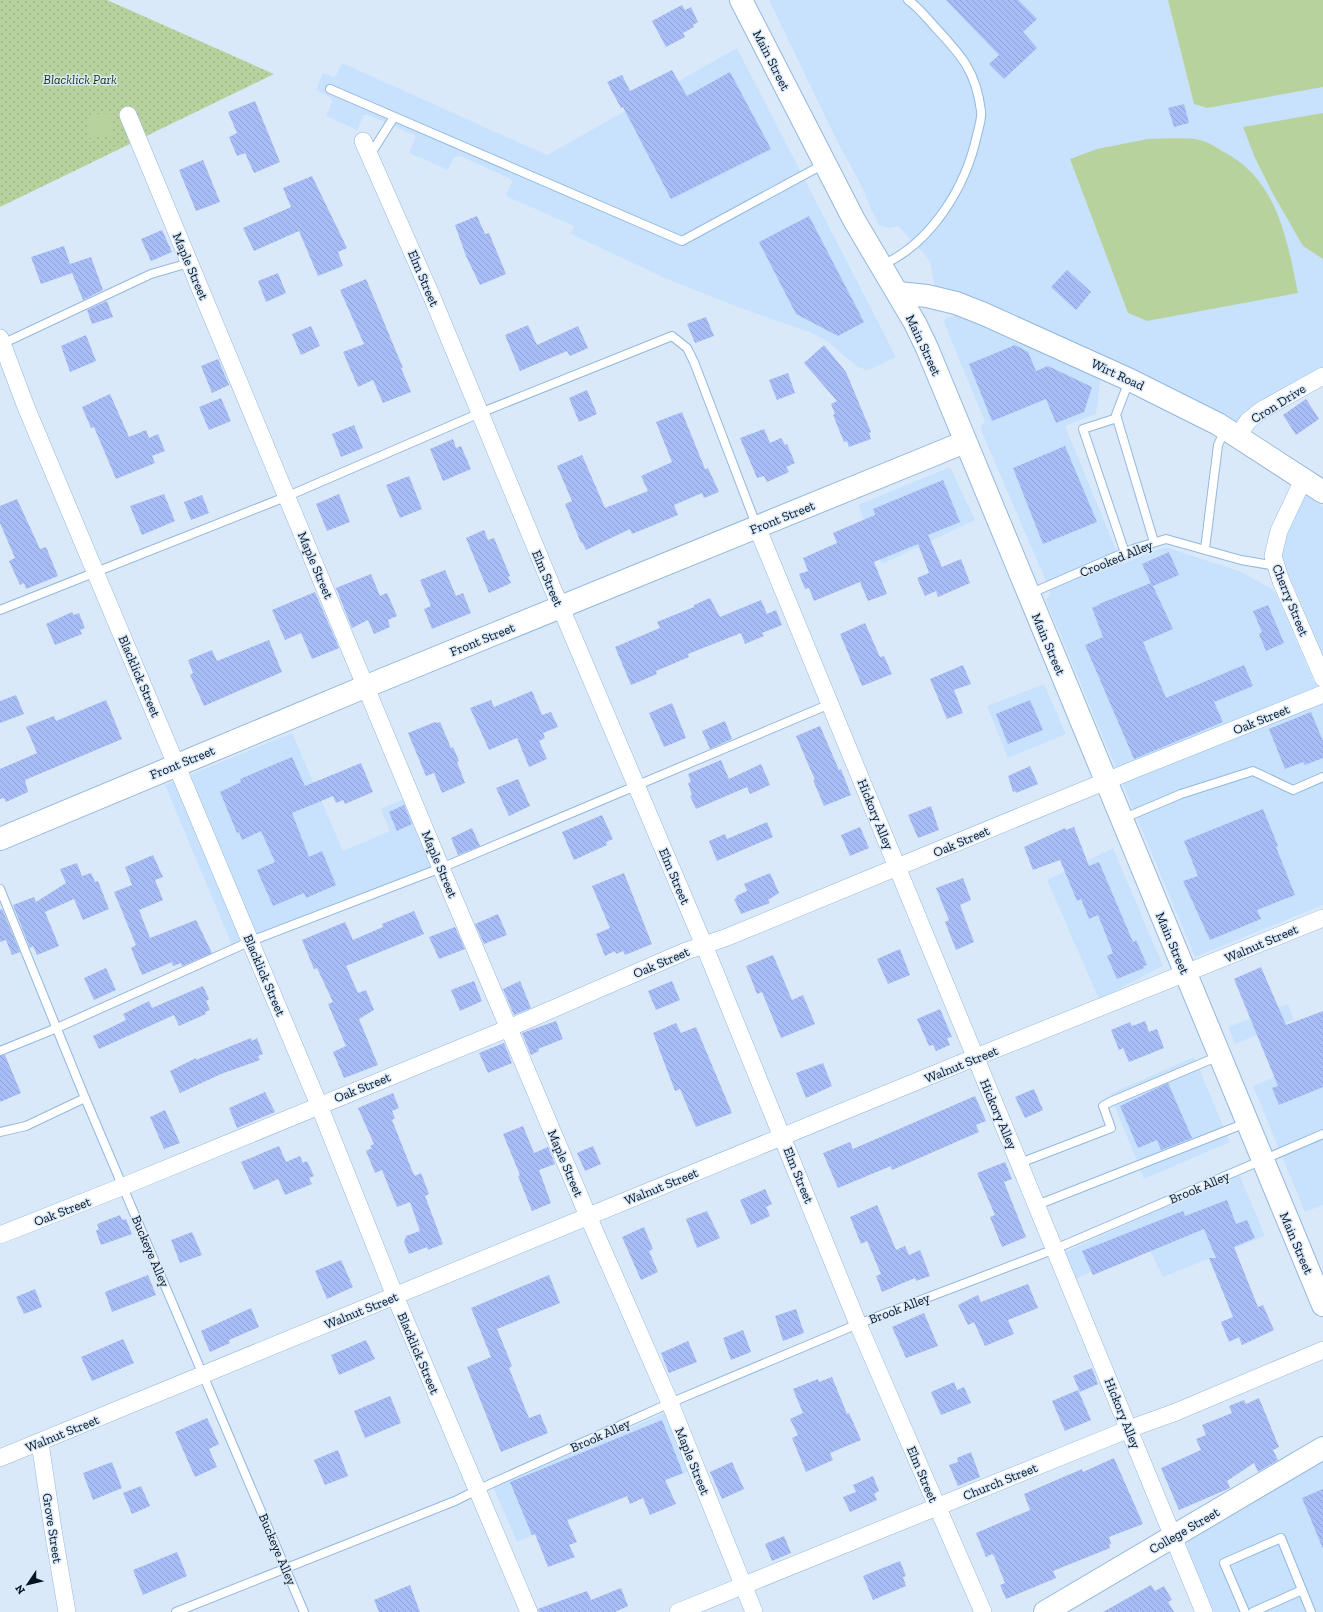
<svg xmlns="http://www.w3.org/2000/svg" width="1323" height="1612" font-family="'Zilla Slab',serif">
	<defs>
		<pattern id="grass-dots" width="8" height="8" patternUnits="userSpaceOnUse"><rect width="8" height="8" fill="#b8d29e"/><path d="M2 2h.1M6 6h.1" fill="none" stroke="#9db388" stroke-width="1.8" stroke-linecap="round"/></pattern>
		<pattern id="building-back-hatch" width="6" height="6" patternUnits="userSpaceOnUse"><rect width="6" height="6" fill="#a8bcf5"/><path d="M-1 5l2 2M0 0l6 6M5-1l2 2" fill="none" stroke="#8fa1d2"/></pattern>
	</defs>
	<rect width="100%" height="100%" fill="#dae9f9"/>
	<g fill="#c8e2fd">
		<polygon points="769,0 1323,0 1323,376 1238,436 935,288 930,262 924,254 898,226 890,228 879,225 871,209 863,189 837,141"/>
		<polygon points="737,48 896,357 873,368 866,370 858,367 825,340 809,332 738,307 667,279 571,234 574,226 506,196 512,182 511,179 460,156 454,157 448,170 409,153 416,136 368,115 364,115 357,130 326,116 332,102 331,98 316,90 323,73 333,77 336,76 342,63 547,155"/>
		<polygon points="956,315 1101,375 1096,414 1065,426 1122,564 1162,548 1168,548 1239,571 1273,589 1279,600 1314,682 1323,678 1323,905 1195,957 1049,608 1046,600 1051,593 981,430 981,426 985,422 944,322 946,318"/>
		<polygon points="950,467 975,520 882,564 858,505"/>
		<polygon points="1305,494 1323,507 1323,658 1281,557 1282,539"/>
		<polygon points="1044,684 1066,734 1008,758 987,706"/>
		<polygon points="292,733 343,851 390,831 381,809 418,793 451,867 235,952 165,785"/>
		<polygon points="1113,848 1163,966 1099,999 1047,880"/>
		<polygon points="1288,1004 1294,1020 1235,1044 1228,1027"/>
		<polygon points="1194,1057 1230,1142 1144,1179 1110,1094"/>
		<polygon points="1323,1057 1323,1205 1305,1212 1253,1086"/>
		<polygon points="1239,1174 1265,1236 1163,1277 1150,1251 1093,1275 1091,1272 1075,1279 1065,1252"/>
		<polygon points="667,1412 692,1470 517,1542 493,1487"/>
		<polygon points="1323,1462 1323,1612 1214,1612 1188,1549 1187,1539"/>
	</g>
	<polygon fill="url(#grass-dots)" points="0,0 107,0 274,74 0,207"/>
	<g fill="#b8d29e">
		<polygon points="1168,0 1323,0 1323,87 1207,108 1194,104"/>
		<polygon points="110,113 112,136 89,138 88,115"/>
		<polygon points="1323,113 1323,259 1303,246 1273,194 1255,158 1243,127"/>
		<path d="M1148,139C1164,139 1186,137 1200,140C1208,142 1216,147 1222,151C1277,178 1287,239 1298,293L1147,321L1128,313L1070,159L1097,149Z"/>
	</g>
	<g fill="url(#building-back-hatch)">
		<polygon points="946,0 1018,0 1037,19 1023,32 1037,48 1004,79 989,64 999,55"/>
		<polygon points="682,5 685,10 691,7 698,22 693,25 694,27 683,33 685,37 666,47 652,21"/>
		<polygon points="672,70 687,96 730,72 771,149 671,199 623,107 621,108 607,82 622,75 630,91"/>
		<polygon points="255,101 280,162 254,173 245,153 237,156 229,137 237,133 228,112"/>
		<polygon points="1184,104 1189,123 1174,127 1168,108"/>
		<polygon points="203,160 220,202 196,211 179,170"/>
		<polygon points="312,176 347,248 338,252 343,266 318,276 299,231 254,251 243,228 291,207 283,188"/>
		<polygon points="477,216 485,234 489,233 506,274 480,285 466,256 455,225"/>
		<polygon points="809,216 864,322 838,336 796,314 759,242"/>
		<polygon points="162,230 172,252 151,261 141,239"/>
		<polygon points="64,246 70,264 91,257 103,290 83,300 72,273 41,284 31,257"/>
		<polygon points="1067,270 1091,292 1076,310 1051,287"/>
		<polygon points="278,273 286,293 266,302 258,281"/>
		<polygon points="366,279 403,368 401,368 411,392 383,403 373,380 358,387 343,352 364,344 340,290"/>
		<polygon points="107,301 113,317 92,324 87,310"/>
		<polygon points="706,317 714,336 695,343 687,324"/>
		<polygon points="528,325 537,345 578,326 588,348 570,356 567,351 520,371 505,335"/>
		<polygon points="311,326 320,346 301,355 292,334"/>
		<polygon points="86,335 96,361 70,372 61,346"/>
		<polygon points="824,345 846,372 871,432 869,433 871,439 849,447 847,441 844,442 833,415 835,414 831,404 837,401 804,363"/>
		<polygon points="1015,345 1028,352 1036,371 1048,366 1092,387 1084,412 1056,423 1046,399 992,421 969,364"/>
		<polygon points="218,359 229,385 212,393 201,366"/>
		<polygon points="788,373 795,393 777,400 769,380"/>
		<polygon points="587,390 597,414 579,422 569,398"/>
		<polygon points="110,394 129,437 146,430 149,438 158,434 165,451 152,456 155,463 116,479 94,427 91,428 82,407"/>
		<polygon points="221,398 231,421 209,430 199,407"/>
		<polygon points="1306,399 1319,419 1296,435 1283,415"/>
		<polygon points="682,412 705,469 708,468 719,492 704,498 702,493 674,505 678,515 632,534 630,529 586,550 582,542 581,543 565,504 572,501 557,466 582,455 605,508 648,491 641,476 672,462 656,422"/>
		<polygon points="354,425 363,448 341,457 332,434"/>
		<polygon points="764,429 770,443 781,438 785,445 787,444 795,463 786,467 789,472 767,482 764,476 757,478 740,438"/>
		<polygon points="453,439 456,448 461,446 471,469 443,481 430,449"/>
		<polygon points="1065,446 1097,522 1043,544 1013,468"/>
		<polygon points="409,476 422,509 400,518 386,485"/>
		<polygon points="943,480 960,522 928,535 942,567 961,559 970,583 938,597 936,591 925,596 917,578 929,573 918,544 874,562 887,594 868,601 860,582 814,601 809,588 805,589 799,574 808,571 803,558 837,543 833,533 875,515 873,509"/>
		<polygon points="164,494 175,521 142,535 130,506"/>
		<polygon points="339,494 350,522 327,531 316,504"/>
		<polygon points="202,495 209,513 191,520 184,502"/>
		<polygon points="17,499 40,549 46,547 58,576 26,589 24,583 20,585 9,561 15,558 0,523 0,506"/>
		<polygon points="484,530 488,540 494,538 510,576 508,577 511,583 489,593 466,538"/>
		<polygon points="1169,552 1179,575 1153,586 1173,629 1143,642 1166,698 1244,665 1253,686 1214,702 1223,722 1134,759 1085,645 1103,637 1092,608 1099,605 1099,604 1151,583 1142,564"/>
		<polygon points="445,570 456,596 463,593 471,613 432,629 424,609 431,606 420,580"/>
		<polygon points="371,574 380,596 387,593 397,616 388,620 390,627 374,634 368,620 352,628 336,588"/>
		<polygon points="315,592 339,648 312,659 301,633 285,640 272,610"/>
		<polygon points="710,598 720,617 761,600 767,614 776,610 782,625 762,633 764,636 745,644 741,633 688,654 689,657 656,671 657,674 631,685 615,647 660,628 657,622 694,607 694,605"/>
		<polygon points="1268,605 1284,643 1266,651 1259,634 1262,632 1253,611"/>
		<polygon points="72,612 74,615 79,613 85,628 80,630 82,634 55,645 46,624"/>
		<polygon points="865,623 880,657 884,656 892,674 862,686 840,634"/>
		<polygon points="269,640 282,672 204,706 190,675 193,673 188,660 212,650 217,661"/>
		<polygon points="963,665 971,684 954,690 963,713 947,719 930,679"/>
		<polygon points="532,691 542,715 551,712 558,727 543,733 545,738 539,741 547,759 529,767 517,738 489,750 470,708 491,700 494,707"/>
		<polygon points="16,695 24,714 0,723 0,701"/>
		<polygon points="106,700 122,739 25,780 28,792 6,802 4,798 0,799 0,769 37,753 26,727 54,716 56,721"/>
		<polygon points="1030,700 1043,730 1008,744 996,714"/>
		<polygon points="672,703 686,738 664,747 649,713"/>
		<polygon points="1311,712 1323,741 1323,758 1305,765 1303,762 1285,769 1269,729"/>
		<polygon points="725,721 732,739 710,749 702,731"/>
		<polygon points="435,722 436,723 440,722 451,748 453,747 459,761 457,762 465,783 442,793 434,773 426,776 408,733"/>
		<polygon points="820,726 839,770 841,769 851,795 824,806 813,780 815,780 796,736"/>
		<polygon points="292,757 305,786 361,763 373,792 345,804 343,800 336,803 333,796 292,813 309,857 322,851 336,885 306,898 304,893 273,906 257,870 275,862 261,831 242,840 239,832 237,833 220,792 241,782 240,779"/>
		<polygon points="721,760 729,779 761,764 770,785 750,794 747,787 696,809 690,796 692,795 688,783 691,782 688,774"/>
		<polygon points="1030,766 1038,784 1016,793 1015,791 1013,792 1008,776"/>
		<polygon points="518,779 530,806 509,816 496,788"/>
		<polygon points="404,805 412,824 397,831 389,812"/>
		<polygon points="931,806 939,830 918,838 908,815"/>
		<polygon points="1263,809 1278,846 1276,847 1295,895 1257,910 1261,919 1210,940 1183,881 1198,876 1184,841"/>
		<polygon points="602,815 613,839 606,842 607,845 574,860 562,832"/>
		<polygon points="767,822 773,837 717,861 709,841 725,834 727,839"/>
		<polygon points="860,827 869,848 850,856 841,835"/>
		<polygon points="1074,827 1089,866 1099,862 1133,942 1136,940 1147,965 1143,966 1144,968 1117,979 1107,956 1113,953 1098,915 1089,919 1081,899 1077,901 1060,860 1033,870 1024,847 1065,828 1066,830"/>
		<polygon points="472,828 480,846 458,855 451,838"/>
		<polygon points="153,855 163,877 155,880 163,900 139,910 150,938 196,920 212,953 182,966 181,963 173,966 172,962 142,975 131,948 136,945 114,892 132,885 125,867"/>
		<polygon points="77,863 82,876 91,873 95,882 98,881 109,909 83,920 74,899 45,912 59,946 37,955 33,946 30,948 13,905 34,897 36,902 66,883 60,869"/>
		<polygon points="624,873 652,944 625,955 623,951 616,954 615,951 605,956 596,934 610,928 592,886"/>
		<polygon points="770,873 779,893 768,900 770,903 741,914 734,899 737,898 736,896 747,891 744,884"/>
		<polygon points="963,878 971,900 960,905 974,942 956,950 945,922 949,920 936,888"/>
		<polygon points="2,909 20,952 12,955 6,940 0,942 0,910"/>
		<polygon points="414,911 424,934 346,966 358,993 366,990 374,1010 359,1019 378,1065 344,1078 333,1052 346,1046 328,1004 333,1002 317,968 314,969 302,940 345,922 353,940 383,927 382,924"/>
		<polygon points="498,914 507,935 484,944 475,924"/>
		<polygon points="455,927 465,949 439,959 429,937"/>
		<polygon points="900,949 910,975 888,984 877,959"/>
		<polygon points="773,955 792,1000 803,995 815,1024 781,1038 762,992 757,994 746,966"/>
		<polygon points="1261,967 1286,1025 1323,1011 1323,1087 1279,1105 1272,1088 1278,1086 1234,979"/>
		<polygon points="106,968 116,990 94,1000 84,978"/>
		<polygon points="474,981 482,1001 460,1011 451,990"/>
		<polygon points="520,981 531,1008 514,1015 503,989"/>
		<polygon points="672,981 680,1000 656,1010 648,991"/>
		<polygon points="203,986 209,999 206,1001 210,1010 205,1012 206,1014 179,1026 174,1015 99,1049 93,1036 126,1020 123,1014 149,1001 152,1008"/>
		<polygon points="940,1009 952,1037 947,1038 950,1045 936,1051 933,1045 929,1046 917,1019"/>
		<polygon points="556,1021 563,1039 538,1049 539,1051 531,1055 522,1033"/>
		<polygon points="1145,1021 1149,1032 1157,1029 1164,1048 1129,1062 1123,1048 1119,1050 1111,1030 1130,1022 1132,1026"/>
		<polygon points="676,1023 681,1033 696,1027 732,1113 696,1127 680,1089 675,1091 653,1033"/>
		<polygon points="251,1038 252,1041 257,1038 263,1054 258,1056 260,1060 221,1074 180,1093 170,1071 196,1058 196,1060"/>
		<polygon points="504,1043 512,1063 488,1073 479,1053"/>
		<polygon points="5,1055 21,1093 0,1102 0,1056"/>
		<polygon points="823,1063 832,1086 806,1098 796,1073"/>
		<polygon points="1168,1083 1192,1138 1161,1150 1157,1140 1138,1148 1120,1106"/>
		<polygon points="1034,1089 1043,1110 1025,1118 1015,1097"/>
		<polygon points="265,1092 275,1112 237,1128 229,1108"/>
		<polygon points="393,1093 399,1108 392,1111 395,1118 392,1120 413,1173 415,1176 421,1173 429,1194 425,1196 443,1244 428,1250 427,1247 409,1254 404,1242 406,1236 420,1231 410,1202 397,1207 382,1170 375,1173 366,1151 372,1148 370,1146 374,1144 358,1108"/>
		<polygon points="975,1096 986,1121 976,1125 979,1132 892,1170 891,1166 838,1188 823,1153 850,1142 853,1149"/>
		<polygon points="165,1110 180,1143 164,1149 150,1117"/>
		<polygon points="523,1126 534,1153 548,1147 555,1164 539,1170 551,1203 532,1211 518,1176 520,1175 503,1134"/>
		<polygon points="279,1146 286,1162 300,1156 303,1163 307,1161 314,1176 309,1178 312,1184 285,1195 278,1179 254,1190 241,1162"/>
		<polygon points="593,1146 601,1164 585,1171 577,1153"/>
		<polygon points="1005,1162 1012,1179 1004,1182 1026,1237 1002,1247 990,1217 995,1215 977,1173"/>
		<polygon points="765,1189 772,1204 766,1207 770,1216 751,1225 740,1200"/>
		<polygon points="1227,1200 1236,1224 1247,1220 1255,1238 1234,1247 1258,1307 1263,1305 1274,1330 1242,1345 1239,1337 1229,1342 1221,1322 1233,1317 1209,1258 1216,1258 1204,1229 1093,1275 1082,1251 1183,1211 1185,1216"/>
		<polygon points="877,1205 896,1250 905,1246 909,1255 920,1250 930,1276 916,1281 915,1278 882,1292 876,1276 881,1274 867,1241 861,1244 850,1217"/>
		<polygon points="707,1211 720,1238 697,1248 686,1219"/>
		<polygon points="120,1215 122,1220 126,1219 132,1234 101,1245 96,1231 99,1229 97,1224"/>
		<polygon points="644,1227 653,1249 649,1251 658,1272 641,1280 622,1237"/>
		<polygon points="192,1232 202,1255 180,1263 171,1240"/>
		<polygon points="341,1260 353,1287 327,1299 315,1271"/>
		<polygon points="148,1275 156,1295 112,1312 105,1292"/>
		<polygon points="549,1275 560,1303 497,1329 512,1366 509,1368 529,1418 540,1414 548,1433 501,1452 467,1367 491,1357 471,1308"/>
		<polygon points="1028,1284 1038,1308 1008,1320 1014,1334 985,1346 974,1322 968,1325 958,1305 978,1295 981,1302"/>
		<polygon points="35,1289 42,1307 24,1314 16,1297"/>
		<polygon points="251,1308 259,1327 229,1340 230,1343 210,1352 201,1331"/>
		<polygon points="796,1309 804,1333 783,1341 775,1316"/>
		<polygon points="924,1313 938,1346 906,1358 892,1327"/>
		<polygon points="743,1330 751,1352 731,1360 723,1338"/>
		<polygon points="123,1339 134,1363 92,1381 81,1357"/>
		<polygon points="366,1340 375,1359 339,1375 331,1355"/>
		<polygon points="688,1341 697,1362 669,1373 661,1353"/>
		<polygon points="1092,1368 1098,1384 1080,1392 1073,1376"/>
		<polygon points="832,1377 847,1414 849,1413 861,1440 830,1453 833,1460 806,1472 792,1438 798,1435 790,1419 803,1413 793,1389 818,1379 819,1382"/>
		<polygon points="954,1382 957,1390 964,1387 971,1403 941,1415 931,1392"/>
		<polygon points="1078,1390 1091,1420 1065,1431 1052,1401"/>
		<polygon points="390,1396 401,1423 365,1438 354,1411"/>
		<polygon points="1259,1398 1279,1447 1273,1450 1278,1460 1258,1472 1254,1463 1227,1481 1230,1488 1179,1510 1161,1468 1201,1450 1196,1439 1206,1435 1202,1425 1232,1413 1229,1406 1244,1400 1246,1404"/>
		<polygon points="207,1418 219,1444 209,1449 217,1467 195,1477 175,1432"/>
		<polygon points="662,1420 683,1473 665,1480 676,1504 650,1515 643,1498 630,1504 627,1496 567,1520 577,1542 569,1545 575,1557 548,1567 535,1534 532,1535 510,1482"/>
		<polygon points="338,1450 348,1476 325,1485 314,1460"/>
		<polygon points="971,1452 980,1477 958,1486 949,1465 958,1462 957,1458"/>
		<polygon points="1114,1458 1143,1524 1109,1537 1111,1544 1109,1545 1110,1548 1053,1571 1056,1578 1006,1599 1000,1585 1005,1583 994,1556 992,1554 986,1557 976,1533 1030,1510 1024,1494 1082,1469 1083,1472"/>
		<polygon points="112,1462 122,1488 93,1500 83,1473"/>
		<polygon points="732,1462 744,1489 722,1499 710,1472"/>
		<polygon points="873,1476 879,1491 874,1494 877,1500 850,1512 843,1497 856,1492 853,1485"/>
		<polygon points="141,1486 150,1506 132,1514 123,1493"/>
		<polygon points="1323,1489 1323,1549 1302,1498"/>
		<polygon points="784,1536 791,1553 772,1561 765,1544"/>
		<polygon points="177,1552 187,1576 143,1595 133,1570"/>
		<polygon points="900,1561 906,1576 903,1577 906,1586 873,1600 863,1576"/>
		<polygon points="410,1585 420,1612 379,1612 374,1600"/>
		<polygon points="1151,1585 1155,1591 1164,1586 1172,1600 1168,1602 1174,1612 1103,1612"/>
		<polygon points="621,1588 628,1606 615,1612 539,1612 538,1609 587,1591 591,1600"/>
	</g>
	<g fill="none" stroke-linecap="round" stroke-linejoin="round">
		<defs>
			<g id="lane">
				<polyline points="330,89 682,241 824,164"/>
				<polyline points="370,155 394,117"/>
				<path d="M882,265C932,243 966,186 977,135C979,127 982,118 981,111C976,70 960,54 934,26C926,17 918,7 908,0"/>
				<polyline points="2,344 151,274 182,265 189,260"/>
				<polyline points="1129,381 1116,415 1154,542"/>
				<polyline points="1117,418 1083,429 1125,553"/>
				<polyline points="1205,549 1218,445 1225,430"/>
				<polyline points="1029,594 1133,549 1166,539 1241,560 1276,566"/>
				<polyline points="0,610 288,496 480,413 672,336 687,348 694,362 757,527"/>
				<polyline points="1122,819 1181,794 1253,771 1293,790 1323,777"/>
				<polyline points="0,889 85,1098 304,1612"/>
				<polyline points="0,1051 57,1028 251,941 441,868 830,704"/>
				<polyline points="0,1132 26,1126 85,1098"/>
				<polyline points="1020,1163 1111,1128 1103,1106 1110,1102 1219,1056"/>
				<polyline points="1037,1205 1246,1123"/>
				<polyline points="176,1612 455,1501 477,1490 670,1403 858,1324 1055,1249 1323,1134"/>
				<polyline points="1245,1612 1224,1563 1281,1538 1311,1612"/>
				<polyline points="1253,1612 1302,1590"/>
			</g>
			<g id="street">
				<polyline points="128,115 441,868 588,1216 670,1403 754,1612"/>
				<polyline points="363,141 432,297 552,587 704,945 858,1324 983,1612"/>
				<polyline points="0,338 26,407 319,1105 395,1296 529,1612"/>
				<polyline points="1238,436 1248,421 1262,410 1323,376"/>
				<polyline points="1304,478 1279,531 1273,556 1281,581 1323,678"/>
				<polyline points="757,527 1204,1612"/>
				<polyline points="0,1235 124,1186 509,1028 686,951 725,938 1133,770 1323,694"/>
				<polyline points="40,1443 53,1530 67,1612"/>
				<polyline points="0,1458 976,1057 1323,918"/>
				<polyline points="678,1612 1129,1429 1176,1412 1323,1350"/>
			</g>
			<g id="secondary">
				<polyline points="898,293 927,296 956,303 984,314 1130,380 1218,424 1323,492"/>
				<polyline points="0,839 367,686 965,442"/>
				<polyline points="1045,1612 1323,1448"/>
			</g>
			<polyline id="primary" points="741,0 854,220 915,323 927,348 1323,1305"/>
		</defs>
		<use href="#lane" stroke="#93b8de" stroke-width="10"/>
		<use href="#street" stroke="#93b8de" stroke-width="18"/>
		<use href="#secondary" stroke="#93b8de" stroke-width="24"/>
		<use href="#primary" stroke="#93b8de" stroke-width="24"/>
		<use href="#lane" stroke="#fff" stroke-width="8"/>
		<use href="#street" stroke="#fff" stroke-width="17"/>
		<use href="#secondary" stroke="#fff" stroke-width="22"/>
		<use href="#primary" stroke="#fff" stroke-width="22"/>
	</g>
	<g text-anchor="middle" stroke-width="3" stroke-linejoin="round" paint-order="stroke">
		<g font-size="13" fill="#061321" stroke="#dae9f9">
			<text transform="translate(772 60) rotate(63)" y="5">Main Street</text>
			<text transform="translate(191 266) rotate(67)" y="5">Maple Street</text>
			<text transform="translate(424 278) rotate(67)" y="5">Elm Street</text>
			<text transform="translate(924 345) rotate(65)" y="5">Main Street</text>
			<text transform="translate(1118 374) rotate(25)" y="5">Wirt Road</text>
			<text transform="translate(1278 403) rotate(-32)" y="5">Cron Drive</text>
			<text transform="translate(782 517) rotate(-22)" y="5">Front Street</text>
			<text transform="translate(1116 558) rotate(-22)" y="5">Crooked Alley</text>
			<text transform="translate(316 565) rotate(67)" y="5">Maple Street</text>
			<text transform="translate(548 578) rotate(67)" y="5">Elm Street</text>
			<text transform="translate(1291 600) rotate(68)" y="5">Cherry Street</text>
			<text transform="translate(482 639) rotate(-22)" y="5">Front Street</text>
			<text transform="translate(1049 644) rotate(67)" y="5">Main Street</text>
			<text transform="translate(140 676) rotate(67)" y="5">Blacklick Street</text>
			<text transform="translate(1261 719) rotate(-22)" y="5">Oak Street</text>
			<text transform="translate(182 762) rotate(-22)" y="5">Front Street</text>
			<text transform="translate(876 814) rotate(68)" y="5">Hickory Alley</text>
			<text transform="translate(961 841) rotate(-23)" y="5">Oak Street</text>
			<text transform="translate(440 864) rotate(67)" y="5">Maple Street</text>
			<text transform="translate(675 876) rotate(67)" y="5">Elm Street</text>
			<text transform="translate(1173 943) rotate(67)" y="5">Main Street</text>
			<text transform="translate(1261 943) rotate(-23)" y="5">Walnut Street</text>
			<text transform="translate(661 962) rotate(-23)" y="5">Oak Street</text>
			<text transform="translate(265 975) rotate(67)" y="5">Blacklick Street</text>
			<text transform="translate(961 1064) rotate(-22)" y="5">Walnut Street</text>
			<text transform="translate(362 1087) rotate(-22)" y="5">Oak Street</text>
			<text transform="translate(999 1114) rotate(67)" y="5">Hickory Alley</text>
			<text transform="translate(566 1163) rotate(67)" y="5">Maple Street</text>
			<text transform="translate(799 1175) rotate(68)" y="5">Elm Street</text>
			<text transform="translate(661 1186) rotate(-22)" y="5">Walnut Street</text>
			<text transform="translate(1199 1187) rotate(-23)" y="5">Brook Alley</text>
			<text transform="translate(62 1211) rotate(-21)" y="5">Oak Street</text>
			<text transform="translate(1297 1243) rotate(67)" y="5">Main Street</text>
			<text transform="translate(151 1251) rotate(67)" y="5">Buckeye Alley</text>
			<text transform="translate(899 1308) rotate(-21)" y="5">Brook Alley</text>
			<text transform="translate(361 1310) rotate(-22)" y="5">Walnut Street</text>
			<text transform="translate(419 1353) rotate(67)" y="5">Blacklick Street</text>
			<text transform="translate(1123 1413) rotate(68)" y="5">Hickory Alley</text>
			<text transform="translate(62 1433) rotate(-22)" y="5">Walnut Street</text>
			<text transform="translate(600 1435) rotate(-24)" y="5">Brook Alley</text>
			<text transform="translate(693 1461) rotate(68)" y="5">Maple Street</text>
			<text transform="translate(923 1474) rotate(67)" y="5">Elm Street</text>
			<text transform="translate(1000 1481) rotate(-22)" y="5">Church Street</text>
			<text transform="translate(53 1528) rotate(81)" y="5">Grove Street</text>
			<text transform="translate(1184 1530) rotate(-30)" y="5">College Street</text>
			<text transform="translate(278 1549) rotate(67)" y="5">Buckeye Alley</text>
		</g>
		<g font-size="13" font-style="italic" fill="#1e3200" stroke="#dae9f9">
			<text x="80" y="84">Blacklick Park</text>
		</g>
	</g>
	<g transform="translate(28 1584) rotate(235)" stroke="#dae9f9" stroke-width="3" paint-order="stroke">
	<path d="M0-3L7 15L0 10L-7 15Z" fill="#061321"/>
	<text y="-6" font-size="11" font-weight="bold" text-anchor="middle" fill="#061321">N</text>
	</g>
</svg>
